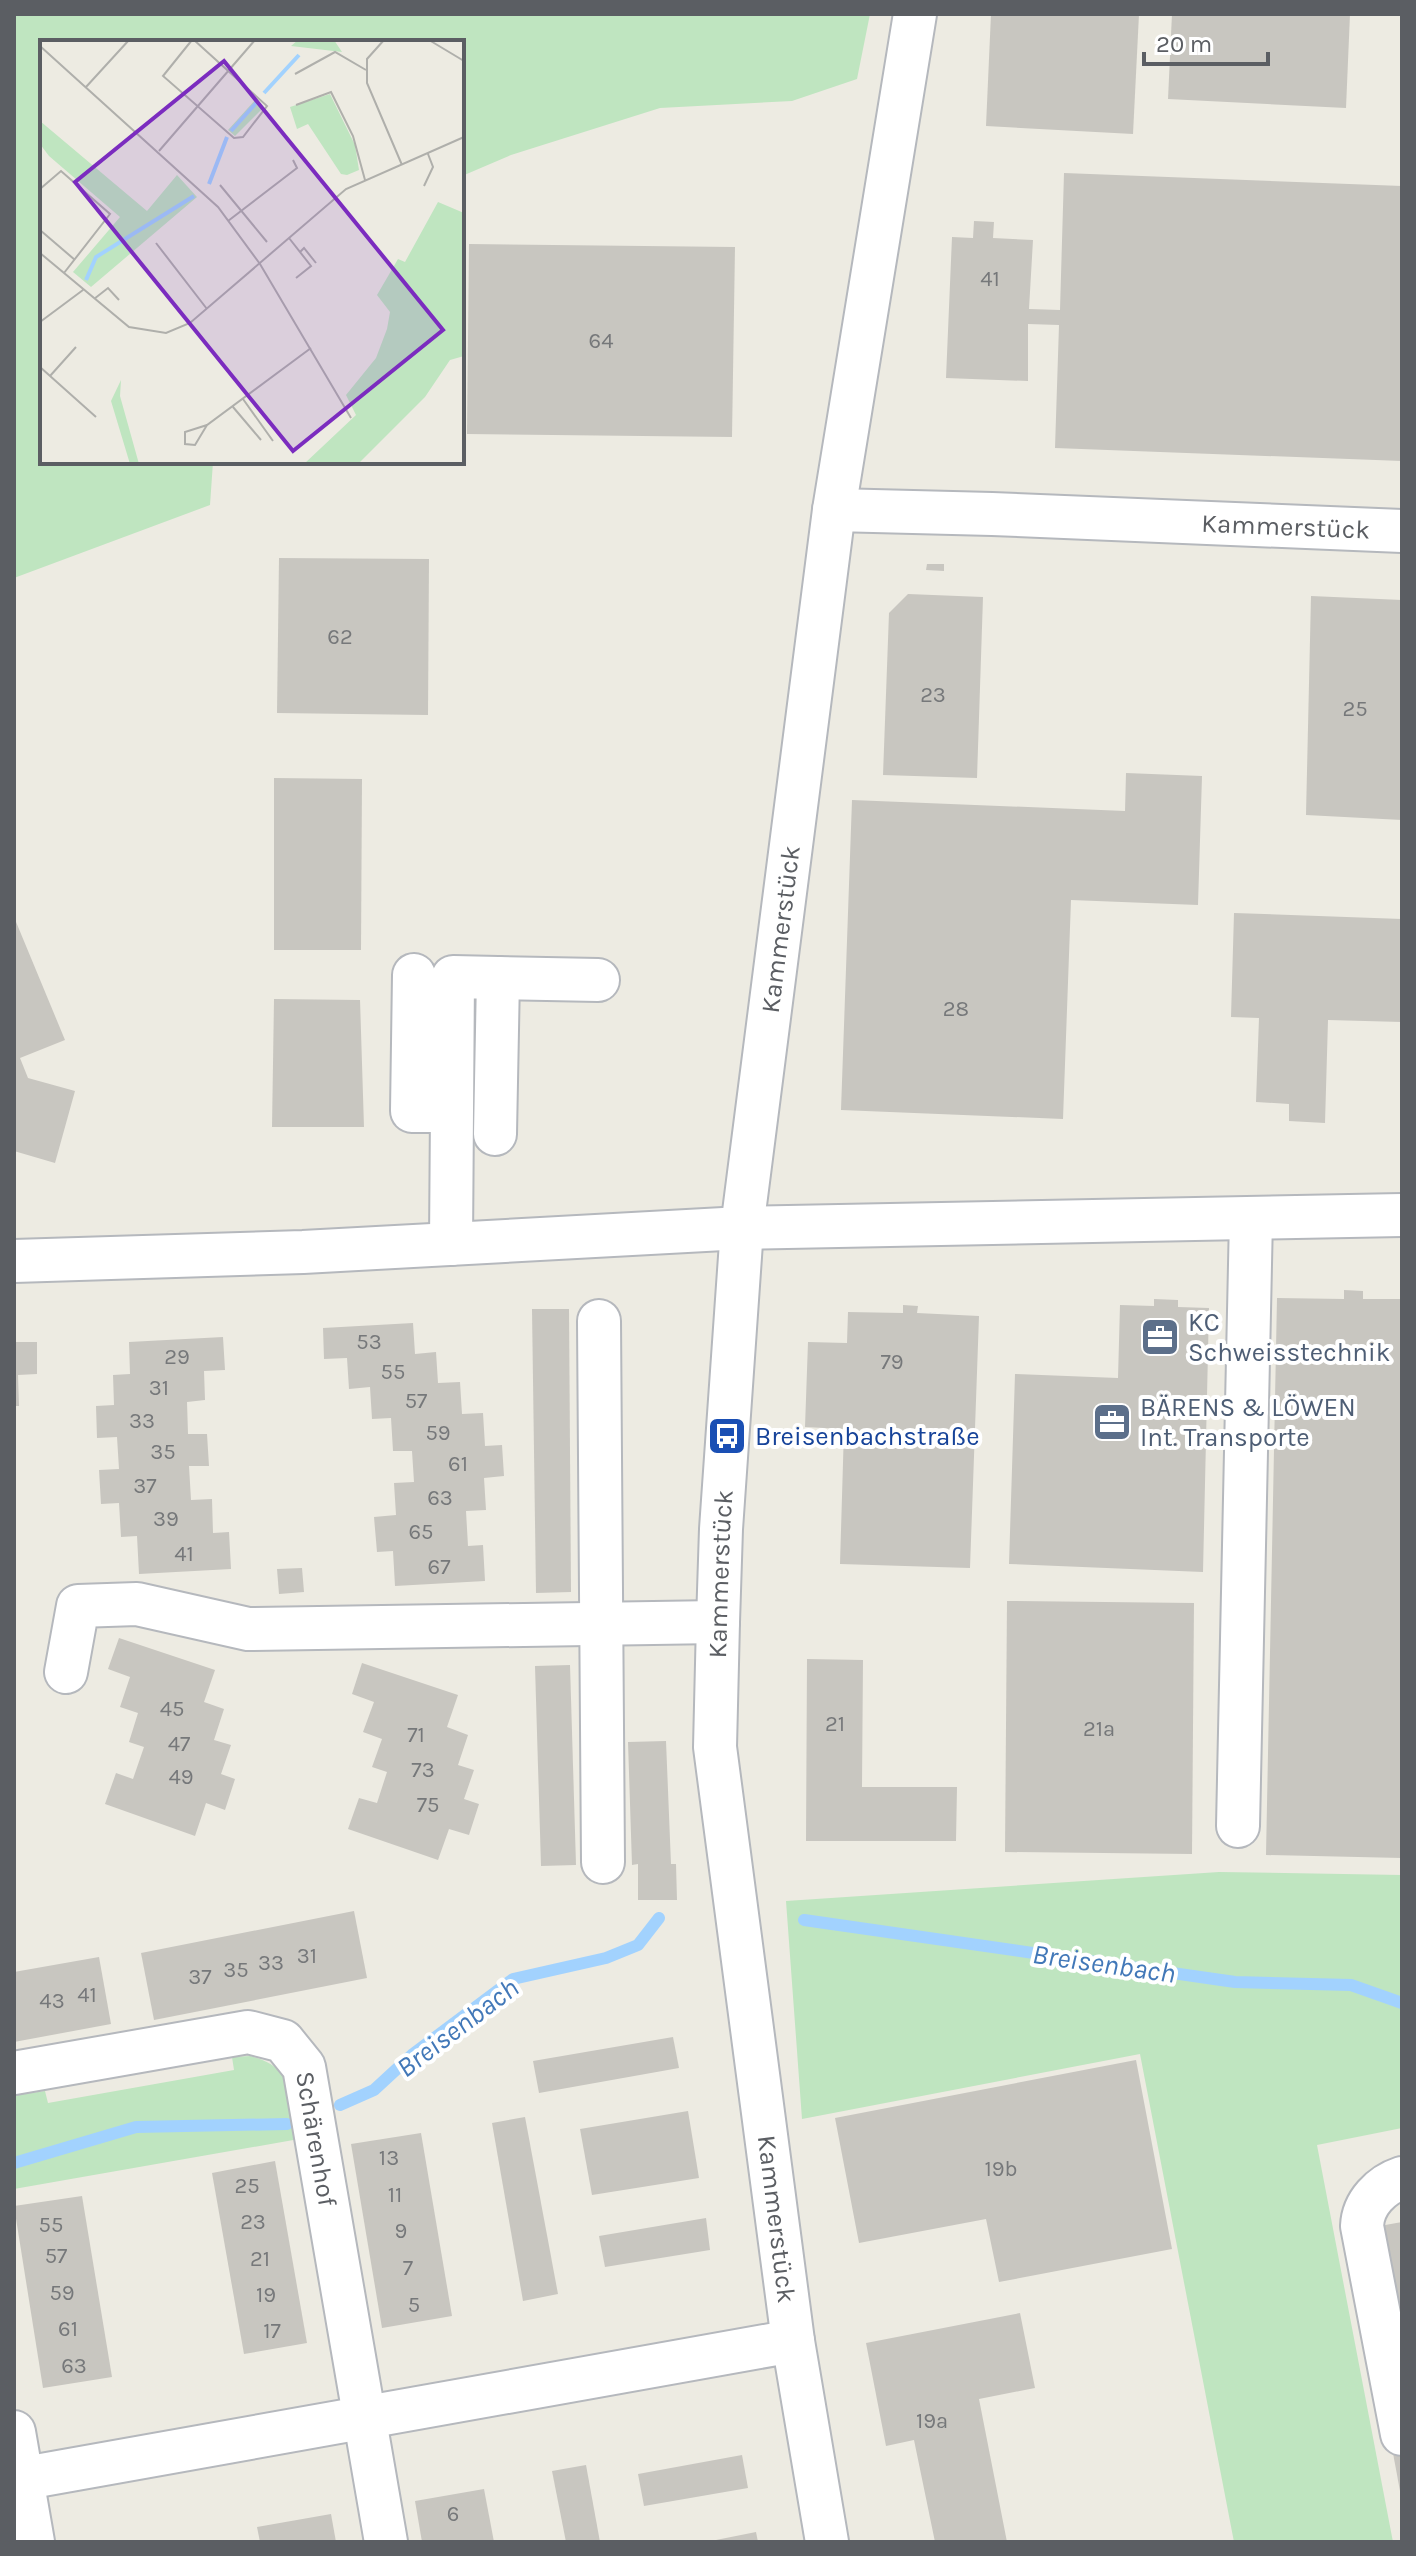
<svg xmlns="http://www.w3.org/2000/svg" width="1416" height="2556" font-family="Karla,sans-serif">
	<rect width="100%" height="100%" fill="#edebe2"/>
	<g fill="#bfe5c0">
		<polygon points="14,14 870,14 857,79 792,101 660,108 511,155 462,176 462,42 42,42 42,462 213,462 210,505 14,578"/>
		<polygon points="1219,1872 1402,1875 1402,2128 1317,2145 1393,2542 1234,2542 1140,2054 802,2119 786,1901"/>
		<path d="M250,2056C296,2067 292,2100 299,2139L14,2189L16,2095L45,2091L48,2103L234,2070L232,2057Z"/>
	</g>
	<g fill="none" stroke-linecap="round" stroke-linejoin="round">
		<g stroke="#a2d2fe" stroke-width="12">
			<polyline points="804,1920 1235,1982 1351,1985 1402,2003"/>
			<polyline points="340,2105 374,2090 413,2054 513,1979 606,1958 638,1945 659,1918"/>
			<polyline points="14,2163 136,2127 287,2124"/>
		</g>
	</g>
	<g fill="#c8c6c0">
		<polygon points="991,14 1139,14 1133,134 986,126"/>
		<polygon points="1172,14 1350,14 1346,108 1168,99"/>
		<polygon points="1064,173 1402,186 1402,461 1055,448 1059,325 1028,324 1028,381 946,378 952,237 973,238 974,221 994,222 993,238 1033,240 1029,309 1060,310"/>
		<polygon points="469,244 735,247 732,437 467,434"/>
		<polygon points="279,558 429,559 428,715 277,713"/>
		<polygon points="927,564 944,564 944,571 926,570"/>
		<polygon points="908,594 983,597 977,778 883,775 889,613"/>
		<polygon points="1311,596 1402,600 1402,820 1306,815"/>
		<polygon points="1126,773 1202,776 1198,905 1071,900 1063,1119 841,1110 852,800 1125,811"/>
		<polygon points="274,778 362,779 361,950 274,950"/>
		<polygon points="1234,913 1402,919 1402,1022 1328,1020 1325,1123 1289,1121 1289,1104 1256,1102 1259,1018 1231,1017"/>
		<polygon points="14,917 65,1040 20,1058 28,1078 75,1091 55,1163 14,1151"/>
		<polygon points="274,999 360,1000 364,1127 272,1127"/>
		<polygon points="1344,1290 1363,1291 1363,1299 1402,1299 1402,1858 1266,1855 1277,1298 1344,1299"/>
		<polygon points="1154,1299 1178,1300 1178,1307 1209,1308 1203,1572 1009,1564 1015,1374 1118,1378 1120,1305 1154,1306"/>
		<polygon points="903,1305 918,1306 917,1313 979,1316 970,1568 840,1564 844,1429 805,1427 808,1342 847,1343 848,1312 903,1313"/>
		<polygon points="532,1309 569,1309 571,1592 536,1593"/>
		<polygon points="413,1323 415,1354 436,1352 438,1383 460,1382 462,1414 483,1413 485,1446 502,1445 504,1476 484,1478 486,1510 466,1511 468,1546 483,1545 485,1581 395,1586 393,1551 377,1552 374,1517 396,1515 394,1483 414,1482 412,1451 393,1451 391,1418 372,1419 370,1387 349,1389 347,1358 324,1359 323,1328"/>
		<polygon points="223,1337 225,1370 204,1371 205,1400 187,1402 188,1434 207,1434 209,1466 189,1466 191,1500 212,1499 213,1533 229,1532 231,1569 139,1574 137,1536 121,1537 119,1503 101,1504 99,1470 119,1469 117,1437 97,1438 96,1406 114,1405 113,1375 130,1374 129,1342"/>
		<polygon points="14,1342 37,1342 37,1374 18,1375 19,1406 14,1406"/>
		<polygon points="302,1568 304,1592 279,1594 277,1569"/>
		<polygon points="1007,1601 1194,1603 1192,1854 1005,1852"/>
		<polygon points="119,1638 215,1670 204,1702 224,1709 214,1740 231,1745 221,1774 235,1779 225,1810 206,1803 195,1836 105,1804 116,1773 133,1779 144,1747 129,1742 138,1713 120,1707 130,1677 108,1669"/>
		<polygon points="807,1659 863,1660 862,1787 957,1787 956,1841 806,1841"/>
		<polygon points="362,1663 458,1695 447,1727 468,1735 458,1765 474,1770 464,1799 479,1804 469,1835 449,1829 438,1860 348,1829 359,1798 377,1803 387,1772 372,1767 382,1739 363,1732 374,1702 352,1694"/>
		<polygon points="570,1665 576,1865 541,1866 535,1666"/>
		<polygon points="666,1741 671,1864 676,1864 677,1900 638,1900 638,1864 632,1865 628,1742"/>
		<polygon points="354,1911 367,1978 154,2020 141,1953"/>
		<polygon points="99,1957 111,2024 14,2042 14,1972"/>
		<polygon points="673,2037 679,2068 539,2093 533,2061"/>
		<polygon points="1136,2060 1172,2249 999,2282 986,2219 859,2243 835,2118"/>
		<polygon points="688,2111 699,2178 592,2195 580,2129"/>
		<polygon points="525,2117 558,2294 523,2301 492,2123"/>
		<polygon points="421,2133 452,2316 382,2328 351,2144"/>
		<polygon points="275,2161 307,2343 244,2354 212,2173"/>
		<polygon points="82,2196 112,2377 43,2388 14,2206"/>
		<polygon points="706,2218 710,2250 605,2267 599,2236"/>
		<polygon points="1402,2222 1402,2491 1400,2491 1352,2231"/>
		<polygon points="1020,2313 1035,2388 979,2399 1007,2542 935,2542 914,2440 886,2446 866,2343"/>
		<polygon points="742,2455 748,2488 644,2506 638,2474"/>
		<polygon points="586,2465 600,2542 566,2542 552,2471"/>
		<polygon points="484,2489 494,2542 422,2542 415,2501"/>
		<polygon points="331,2514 336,2542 260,2542 257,2527"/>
		<polygon points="756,2532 758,2542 711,2542 711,2541"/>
	</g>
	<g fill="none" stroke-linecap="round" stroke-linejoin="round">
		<defs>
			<g id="minor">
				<path id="s1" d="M834,510L992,514L1402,531"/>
				<polyline points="414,975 412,1111 451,1111"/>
				<polyline points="495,1134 498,978"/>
				<polyline points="451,1244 453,977 598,980"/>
				<polyline points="14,1261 303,1252 742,1228 1402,1215"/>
				<polyline points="599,1321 603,1862"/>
				<polyline points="66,1672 78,1606 137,1604 248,1629 718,1622"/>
				<polyline points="1238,1826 1251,1218"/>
				<path id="s2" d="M14,2073L248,2032L283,2041L304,2067L386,2542"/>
				<path d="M1402,2178C1381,2185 1363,2203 1362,2226L1402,2434"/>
				<polyline points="14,2432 33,2542"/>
				<polyline points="14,2480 793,2341"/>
				<path id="s3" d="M827,2542L793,2341L715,1747L718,1622L721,1529L742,1228L834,510L915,14"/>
			</g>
		</defs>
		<use href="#minor" stroke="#b5b8bd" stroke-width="46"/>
		<use href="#minor" stroke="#fff" stroke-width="42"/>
	</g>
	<defs>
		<symbol id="office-square" viewBox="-11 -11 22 22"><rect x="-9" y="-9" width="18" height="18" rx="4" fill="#5c6f8a" stroke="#fff"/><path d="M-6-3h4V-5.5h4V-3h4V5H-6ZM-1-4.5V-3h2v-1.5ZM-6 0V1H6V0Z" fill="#fff"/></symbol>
		<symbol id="bus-square" viewBox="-11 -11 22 22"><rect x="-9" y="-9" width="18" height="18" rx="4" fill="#1a4fb4" stroke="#fff"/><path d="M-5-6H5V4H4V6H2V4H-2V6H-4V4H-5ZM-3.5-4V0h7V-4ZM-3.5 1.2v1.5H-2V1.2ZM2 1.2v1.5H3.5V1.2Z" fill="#fff"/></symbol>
	</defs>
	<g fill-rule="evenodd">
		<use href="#office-square" x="1138" y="1315" width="44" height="44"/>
		<use href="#office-square" x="1090" y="1400" width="44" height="44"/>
		<use href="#bus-square" x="705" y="1414" width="44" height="44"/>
	</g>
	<g text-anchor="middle" stroke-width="8" stroke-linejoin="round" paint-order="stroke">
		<g font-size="22" fill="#76787a">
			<text x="990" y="286">41</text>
			<text x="601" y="348">64</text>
			<text x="340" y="644">62</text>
			<text x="933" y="702">23</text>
			<text x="1355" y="716">25</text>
			<text x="956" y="1016">28</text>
			<text x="369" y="1349">53</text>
			<text x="177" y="1364">29</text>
			<text x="892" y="1369">79</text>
			<text x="393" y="1379">55</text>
			<text x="159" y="1395">31</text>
			<text x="416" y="1408">57</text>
			<text x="142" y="1428">33</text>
			<text x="438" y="1440">59</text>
			<text x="163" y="1459">35</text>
			<text x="458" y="1471">61</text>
			<text x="145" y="1493">37</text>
			<text x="440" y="1505">63</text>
			<text x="166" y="1526">39</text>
			<text x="421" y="1539">65</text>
			<text x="184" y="1561">41</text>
			<text x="439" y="1574">67</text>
			<text x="172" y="1716">45</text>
			<text x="835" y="1731">21</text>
			<text x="1099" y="1736">21a</text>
			<text x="416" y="1742">71</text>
			<text x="179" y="1751">47</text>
			<text x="423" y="1777">73</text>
			<text x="181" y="1784">49</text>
			<text x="428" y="1812">75</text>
			<text x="307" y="1963">31</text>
			<text x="271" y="1970">33</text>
			<text x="236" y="1977">35</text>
			<text x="200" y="1984">37</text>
			<text x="87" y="2002">41</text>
			<text x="52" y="2008">43</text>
			<text x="389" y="2165">13</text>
			<text x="1001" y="2176">19b</text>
			<text x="247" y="2193">25</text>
			<text x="395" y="2202">11</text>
			<text x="253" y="2229">23</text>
			<text x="51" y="2232">55</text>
			<text x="401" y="2238">9</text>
			<text x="56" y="2263">57</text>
			<text x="260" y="2266">21</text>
			<text x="408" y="2275">7</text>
			<text x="62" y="2300">59</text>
			<text x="266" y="2302">19</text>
			<text x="414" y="2312">5</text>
			<text x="68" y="2336">61</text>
			<text x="272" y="2338">17</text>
			<text x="74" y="2373">63</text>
			<text x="932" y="2428">19a</text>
			<text x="453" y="2521">6</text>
		</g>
		<g font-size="26" fill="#5b5e63" stroke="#fff">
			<text dy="9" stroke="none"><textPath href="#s1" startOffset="452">Kammerstück</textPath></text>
			<text dy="9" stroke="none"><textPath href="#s3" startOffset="1624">Kammerstück</textPath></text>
			<text dy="9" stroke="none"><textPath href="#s3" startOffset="976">Kammerstück</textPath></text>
			<text dy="9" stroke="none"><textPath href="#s2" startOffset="380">Schärenhof</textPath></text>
			<text transform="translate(777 2219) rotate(83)" y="9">Kammerstück</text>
		</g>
		<g font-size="26" fill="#4e5e75" stroke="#fff" text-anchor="start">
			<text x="1188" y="1331">KC<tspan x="1188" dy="30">Schweisstechnik</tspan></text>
			<text x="1140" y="1416">BÄRENS &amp; LÖWEN<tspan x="1140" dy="30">Int. Transporte</tspan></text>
		</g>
		<g font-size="26" fill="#164399" stroke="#fff" text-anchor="start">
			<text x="755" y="1445">Breisenbachstraße</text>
		</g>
		<g font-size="28" font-style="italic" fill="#4278b8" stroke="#fff">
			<text transform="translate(1104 1963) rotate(8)" y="10">Breisenbach</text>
			<text transform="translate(457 2027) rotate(-37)" y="10">Breisenbach</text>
		</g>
	</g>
	<g transform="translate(40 40)">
		<rect width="424" height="424" fill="#edebe2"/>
		<path d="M258,0H294L302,12L251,6ZM290,54L315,105L319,130L307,135L301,134L268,84L257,89L250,67ZM217,58L223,68L195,96L188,90ZM0,81L107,171L137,135L157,157L51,247L33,232L80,177L9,116L0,104ZM398,162L424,173V316L410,320L385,357L318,424H264L316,375L306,355L336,318L347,289L350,272L337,255L358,219L365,222ZM81,340L80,356L99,424H90L71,361Z" fill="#bfe5c0"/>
		<path fill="none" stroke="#a2d2fe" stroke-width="4" d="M224,53L259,15M191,91L217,62M169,144L187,97M46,240L56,217L154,156"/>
		<path fill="none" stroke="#afafab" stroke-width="2" d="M152,0L123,36L194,98L203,97L227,66L154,0M344,0L327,19V43L362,125M389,0L424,21M0,6L178,167L220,224L311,378M255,34L295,12L326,30M46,47L89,0M256,65L291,52L313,96L325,140M119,111L215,0M180,145L227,202M384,146L393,127L388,114M0,149L21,131L70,174L24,233M188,181L257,128L253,120M0,190L35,220M249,198L271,226L256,238M116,203L167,269M260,212L264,208L276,223M0,213L89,287L126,293L150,283L306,149L424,97M54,259L68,248L79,260M0,282L43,250M0,327L56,377M10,336L36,307M203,359L233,401M193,367L221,400M167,385L155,405L145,404V392L167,385L271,308"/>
		<path fill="#7b2cbf" fill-opacity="0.15" stroke="#7b2cbf" stroke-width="4" d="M184,21L403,290L253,411L35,142Z"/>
		<rect width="424" height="424" fill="none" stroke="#5b5e63" stroke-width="4"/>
	</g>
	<rect width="1416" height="2556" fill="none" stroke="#5b5e63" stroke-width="32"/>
	<path d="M1144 52v12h124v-12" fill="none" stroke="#5b5e63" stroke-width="4"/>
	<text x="1156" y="52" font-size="24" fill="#5b5e63" stroke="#ffffff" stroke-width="6" paint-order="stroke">20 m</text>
</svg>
